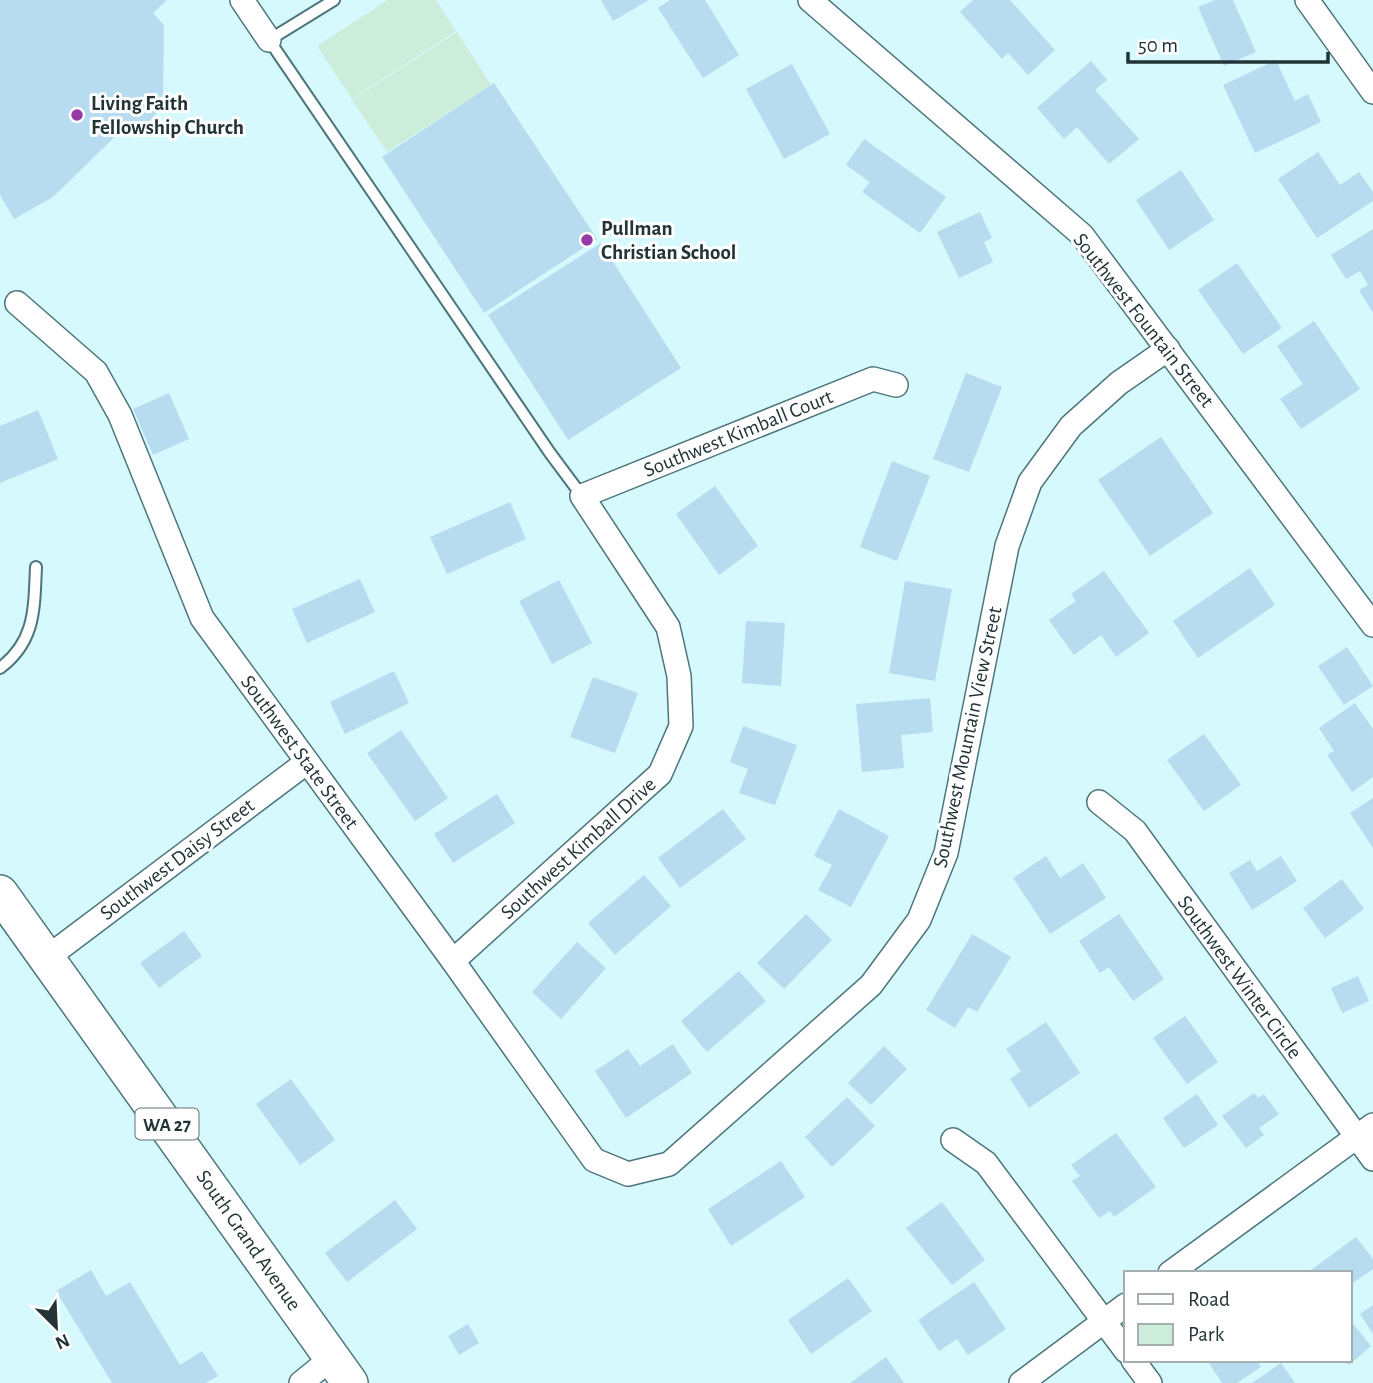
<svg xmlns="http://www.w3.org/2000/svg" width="1373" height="1383" font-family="'Alegreya Sans',sans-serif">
	<rect width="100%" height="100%" fill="#d6f9fe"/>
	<g fill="#cbedda">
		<polygon points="388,0 436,0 456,31 352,99 317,46"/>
		<polygon points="457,32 491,85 387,152 352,100"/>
	</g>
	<g fill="#b7dcef">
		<polygon points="0,0 167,0 153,13 164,25 163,107 146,124 129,123 53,197 14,219 0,195"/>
		<polygon points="601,0 649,0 613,21"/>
		<polygon points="670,0 705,0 739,55 703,78 658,8"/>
		<polygon points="973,0 1010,0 1055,50 1028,75 1008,53 1002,59 960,12"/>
		<polygon points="1215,0 1233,0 1256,52 1224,66 1198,7"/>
		<polygon points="1276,60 1295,101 1308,94 1321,122 1255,153 1223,85"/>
		<polygon points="1091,61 1107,80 1095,90 1139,139 1109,164 1077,127 1064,139 1037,108"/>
		<polygon points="792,64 830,134 784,159 746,89"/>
		<polygon points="494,83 597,239 484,313 382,157"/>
		<polygon points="864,139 946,197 920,233 862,192 870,182 846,165"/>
		<polygon points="1318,152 1340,185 1359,172 1373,192 1373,201 1317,238 1278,179"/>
		<polygon points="1181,170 1214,220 1169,250 1136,200"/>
		<polygon points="980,212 992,238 984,242 993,262 959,278 937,232"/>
		<polygon points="1373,229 1373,313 1359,290 1368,285 1360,271 1346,279 1331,255"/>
		<polygon points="601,243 681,368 568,440 488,315"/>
		<polygon points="1237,263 1282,328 1243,354 1198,290"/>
		<polygon points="1314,321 1360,389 1301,429 1280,399 1303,384 1277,346"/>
		<polygon points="966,373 1002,387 969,472 933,459"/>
		<polygon points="169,393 189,439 153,455 133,409"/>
		<polygon points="38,410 58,459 0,483 0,426"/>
		<polygon points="1161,437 1213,513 1150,556 1098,480"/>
		<polygon points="892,461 930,476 897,561 860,547"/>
		<polygon points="715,486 758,546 719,575 676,514"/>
		<polygon points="510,502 526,539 447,574 430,537"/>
		<polygon points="1250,568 1275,605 1198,658 1173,621"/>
		<polygon points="1104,571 1149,633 1116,657 1101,635 1074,655 1049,620 1076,601 1071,594"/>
		<polygon points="360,579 375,612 307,643 292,609"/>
		<polygon points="559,580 592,643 552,664 519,601"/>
		<polygon points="905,581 952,589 935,681 889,673"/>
		<polygon points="746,621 785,623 781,686 742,683"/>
		<polygon points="1347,647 1373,686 1344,705 1318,666"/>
		<polygon points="394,671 409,703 345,734 330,702"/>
		<polygon points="593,677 638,693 615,753 570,737"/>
		<polygon points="930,698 933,732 901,735 904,768 862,772 856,704"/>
		<polygon points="1355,703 1373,729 1373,777 1352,792 1327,755 1334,751 1319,728"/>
		<polygon points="743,726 797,745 775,805 739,793 748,769 730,762"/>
		<polygon points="401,730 448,798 415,821 367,753"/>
		<polygon points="1204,734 1241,785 1204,811 1167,760"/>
		<polygon points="497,794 515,823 453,863 434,834"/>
		<polygon points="1373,798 1373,848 1350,813"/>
		<polygon points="723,809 746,839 680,888 658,858"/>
		<polygon points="839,809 889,836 851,907 818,890 832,865 814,856"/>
		<polygon points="1046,856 1060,878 1083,863 1106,898 1050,934 1013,878"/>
		<polygon points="1281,856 1297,881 1252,910 1229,873 1250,860 1257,871"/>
		<polygon points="644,875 671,906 615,955 588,923"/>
		<polygon points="1342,879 1364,909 1325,938 1303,908"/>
		<polygon points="806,914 832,940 784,989 757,963"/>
		<polygon points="1119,914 1164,979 1133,1001 1109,967 1100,973 1079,941"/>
		<polygon points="184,931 202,956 159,988 140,963"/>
		<polygon points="972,934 1011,957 977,1012 968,1007 955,1028 926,1010"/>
		<polygon points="577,942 606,968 561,1019 532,992"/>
		<polygon points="739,971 766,1001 707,1052 681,1021"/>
		<polygon points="1358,976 1369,1001 1342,1013 1331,988"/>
		<polygon points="1185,1016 1218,1062 1187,1084 1153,1038"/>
		<polygon points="1046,1022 1080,1073 1029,1108 1010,1079 1021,1071 1006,1049"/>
		<polygon points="673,1044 692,1073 626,1118 595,1071 628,1049 640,1066"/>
		<polygon points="884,1046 907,1069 871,1105 848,1083"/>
		<polygon points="291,1079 335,1140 300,1165 256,1104"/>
		<polygon points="1254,1093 1258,1098 1264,1094 1279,1114 1259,1128 1264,1135 1246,1148 1222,1116"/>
		<polygon points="1197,1094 1218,1125 1184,1148 1163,1118"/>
		<polygon points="847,1097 875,1126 832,1167 805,1137"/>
		<polygon points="1116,1133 1156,1187 1114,1217 1110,1211 1099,1218 1072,1181 1080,1176 1071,1165"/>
		<polygon points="781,1161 805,1197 731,1246 708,1209"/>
		<polygon points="395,1200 417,1229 347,1282 325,1253"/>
		<polygon points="942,1202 985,1260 952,1285 906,1228"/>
		<polygon points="1356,1237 1373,1259 1373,1269 1350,1285 1350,1273 1307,1273"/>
		<polygon points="91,1270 106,1296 130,1282 180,1365 202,1351 218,1376 206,1383 112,1383 56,1291"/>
		<polygon points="848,1278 872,1311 811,1354 788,1320"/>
		<polygon points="974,1282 1006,1329 968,1355 957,1339 939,1351 918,1320"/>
		<polygon points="1373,1305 1373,1334 1360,1314"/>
		<polygon points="1350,1320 1371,1346 1349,1365 1345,1360 1350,1360"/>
		<polygon points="468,1324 479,1343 459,1355 448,1336"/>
		<polygon points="886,1357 904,1383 850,1383"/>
		<polygon points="1207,1360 1257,1360 1261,1367 1237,1383 1222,1383"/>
		<polygon points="1281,1363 1295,1383 1252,1383"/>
	</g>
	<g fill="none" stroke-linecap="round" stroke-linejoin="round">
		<defs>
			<g id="service">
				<polyline points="334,0 269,40 550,453 582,496"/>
				<path d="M0,668C36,641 34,608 36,567"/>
			</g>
			<g id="minor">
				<polyline points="242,0 269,40"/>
				<polyline points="810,0 1082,235 1373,625"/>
				<polyline points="1307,0 1373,92"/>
				<polyline points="17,303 96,372 120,415 202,618 453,961 594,1160 628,1174 669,1164 871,985 919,920 946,853 1007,546 1030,482 1071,426 1119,383 1168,349"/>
				<polyline points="1099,802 1135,831 1373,1159"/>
				<polyline points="48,957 307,762"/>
				<polyline points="453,961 660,774 681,726 679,676 668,627 582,496 873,379 896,385"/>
				<polyline points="953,1140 986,1163 1126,1351"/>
				<polyline points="1170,1273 1373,1125"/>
				<polyline points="1133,1360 1150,1383"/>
				<polyline points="301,1383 333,1357"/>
				<polyline points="1021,1383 1126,1305"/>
			</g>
			<polyline id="primary" points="0,893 350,1383"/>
		</defs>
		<use href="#service" stroke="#4d767c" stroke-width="14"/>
		<use href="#minor" stroke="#4d767c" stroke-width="26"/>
		<use href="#primary" stroke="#4d767c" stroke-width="38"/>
		<use href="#service" stroke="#fff" stroke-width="10"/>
		<use href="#minor" stroke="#fff" stroke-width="23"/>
		<use href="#primary" stroke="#fff" stroke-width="35"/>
	</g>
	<g fill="#953ba7" stroke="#fff" stroke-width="2.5">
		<circle cx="77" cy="115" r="7"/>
		<circle cx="587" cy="240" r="7"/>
	</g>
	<g text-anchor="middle" stroke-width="6" stroke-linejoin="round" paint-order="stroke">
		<rect fill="#fff" stroke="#647172" stroke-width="2" x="135.5" y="1108.5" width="63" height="31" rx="5"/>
		<g font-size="19" font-weight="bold" fill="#223436">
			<text x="167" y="1131">WA 27</text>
		</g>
		<g font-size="21" font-weight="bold" fill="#223436" stroke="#fff" text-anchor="start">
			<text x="91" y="110">Living Faith<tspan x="91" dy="24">Fellowship Church</tspan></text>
			<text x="601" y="235">Pullman<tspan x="601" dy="24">Christian School</tspan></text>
		</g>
		<g font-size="21" fill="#223436" stroke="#fff">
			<text transform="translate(1144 320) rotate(52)" y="7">Southwest Fountain Street</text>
			<text transform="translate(738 433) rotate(-22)" y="7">Southwest Kimball Court</text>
			<text transform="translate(967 737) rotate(-78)" y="7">Southwest Mountain View Street</text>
			<text transform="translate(300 752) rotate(54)" y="7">Southwest State Street</text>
			<text transform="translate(578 848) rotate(-42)" y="7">Southwest Kimball Drive</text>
			<text transform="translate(177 859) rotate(-37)" y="7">Southwest Daisy Street</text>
			<text transform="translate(1240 977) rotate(54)" y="7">Southwest Winter Circle</text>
			<text transform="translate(249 1240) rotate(55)" y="7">South Grand Avenue</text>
		</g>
	</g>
	<rect x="1124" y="1271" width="228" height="91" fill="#ffffff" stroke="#a7aeaf" stroke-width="2"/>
	<rect x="1138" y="1294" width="35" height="10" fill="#ffffff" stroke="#a7aeaf" stroke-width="2"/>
	<text x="1188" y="1306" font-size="21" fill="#223436">Road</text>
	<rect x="1138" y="1324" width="35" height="21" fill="#cbedda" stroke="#a7aeaf" stroke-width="2"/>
	<text x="1188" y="1341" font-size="21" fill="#223436">Park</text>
	<g transform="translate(56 1327) rotate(156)" stroke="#ffffff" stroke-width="5" paint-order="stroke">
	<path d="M0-5L12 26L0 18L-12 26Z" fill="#223436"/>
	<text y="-10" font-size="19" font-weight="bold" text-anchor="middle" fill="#223436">N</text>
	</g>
	<path d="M1128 52v10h200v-10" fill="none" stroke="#223436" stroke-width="3.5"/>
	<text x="1138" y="52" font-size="21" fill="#223436" stroke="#ffffff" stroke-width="5" paint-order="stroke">50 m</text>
</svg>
